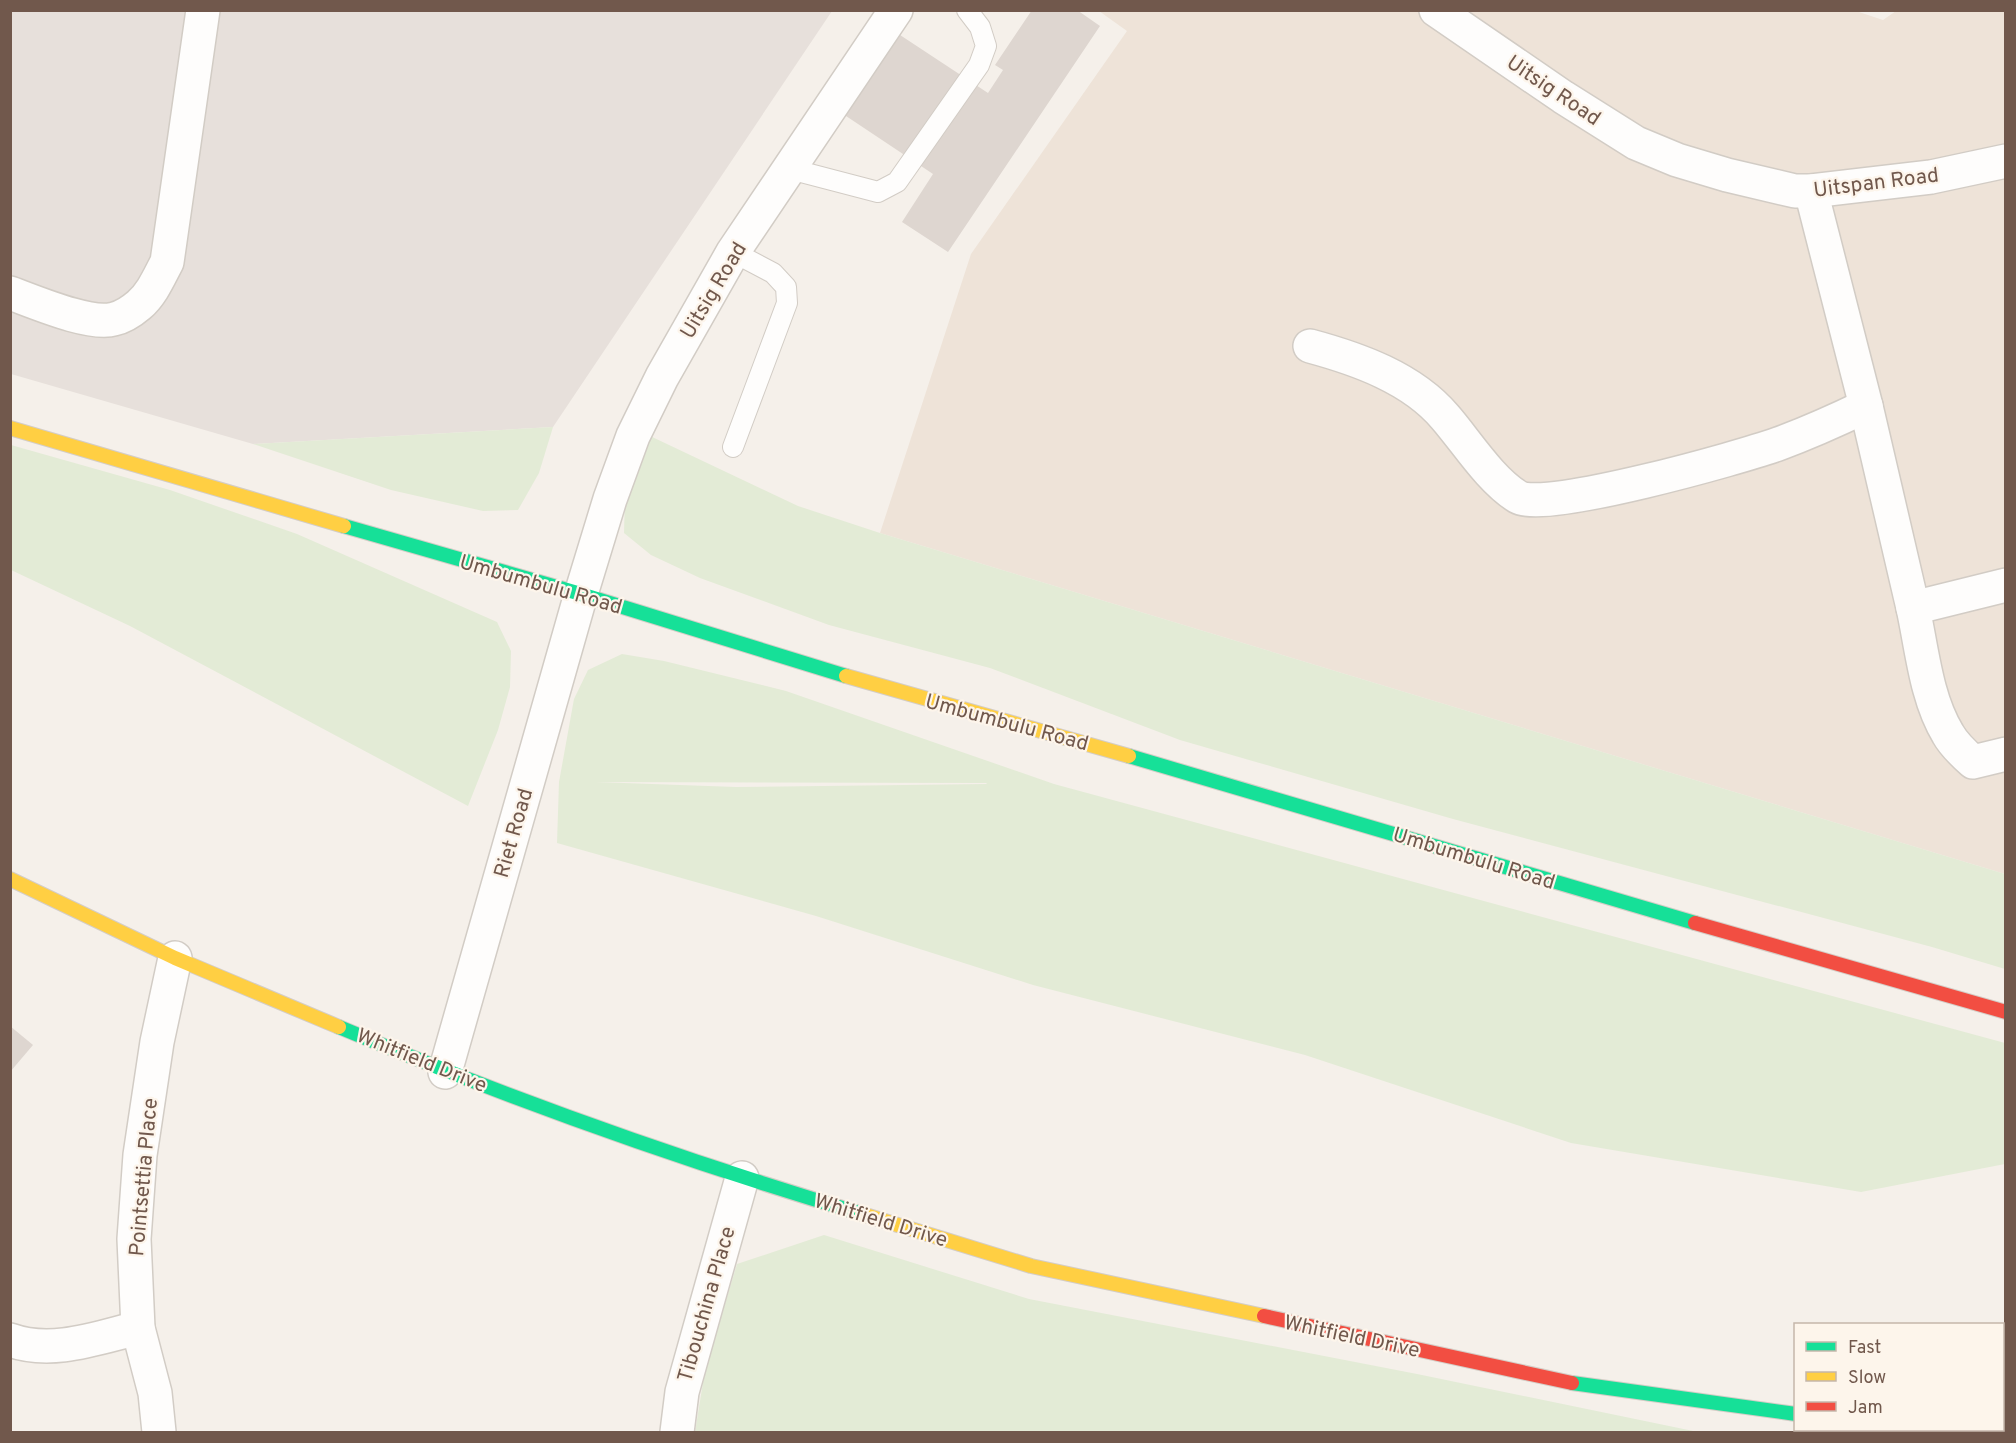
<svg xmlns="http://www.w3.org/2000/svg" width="2016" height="1443" font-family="Overpass,sans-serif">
	<rect width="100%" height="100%" fill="#f5f0ea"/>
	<polygon fill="#eee3d8" points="1853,10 1883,20 1896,11 2005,11 2005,874 880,533 971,254 1127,31 1099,11"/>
	<polygon fill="#e7e0db" points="10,11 832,11 553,427 253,444 11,374"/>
	<g fill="#e3ebd6" fill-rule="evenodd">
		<polygon points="553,427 539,473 518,510 483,511 391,490 253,444"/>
		<polygon points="648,435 798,506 880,533 2005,874 2005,969 1932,947 1453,819 1180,740 990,668 829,625 700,578 651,555 624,533 625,497"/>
		<polygon points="11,445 170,490 297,534 497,622 511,651 510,687 498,730 468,806 130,626 11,570"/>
		<path d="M622,654L664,661L786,691L1054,784L2005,1043V1164L1861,1192L1571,1143L1305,1055L1033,985L816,916L557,843L559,782L574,699L588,670ZM596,782L986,783L987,784L736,787Z"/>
		<polygon points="824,1235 1029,1299 1417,1374 1698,1432 695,1432 705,1370 737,1264"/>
	</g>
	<g fill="#ded6d0">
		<polygon points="1032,10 1077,10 1100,26 948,252 902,222 933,174 843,114 897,33 988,93 1003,70 995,65"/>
		<polygon points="10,1026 33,1045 10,1072"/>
	</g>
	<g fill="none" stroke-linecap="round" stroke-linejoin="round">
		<defs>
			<g id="lane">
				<polyline points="790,169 878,192 897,182 979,65 986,46 980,27 967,10"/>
				<polyline points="733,447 787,303 786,287 773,273 733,252"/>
			</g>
			<g id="street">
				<polyline points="1436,10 1563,97 1636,143 1677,160 1727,175 1795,191 1811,191 1931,177 2006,161"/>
				<polyline points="1811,191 1866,406 1913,608"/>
				<path d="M10,293C35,302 90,326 114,319C123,317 132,311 139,305C152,294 159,277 167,262L203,10"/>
				<path d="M1310,346C1358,359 1412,378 1445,417C1466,441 1490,480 1518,497C1544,513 1742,457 1778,444C1808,433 1837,420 1866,406"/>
				<path d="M2006,585L1913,608C1922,649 1926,698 1948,734C1954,745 1964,754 1973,762L2006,754"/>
				<polyline points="445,1072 581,594 610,499 633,436 662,377 733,252 896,10"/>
				<path d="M10,1340C52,1355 97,1338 138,1328"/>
				<polyline points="1920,1430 1949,1432"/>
				<polyline points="159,1432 155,1393 138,1328 134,1239 140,1155 157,1042 175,958"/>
				<polyline points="677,1432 682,1392 742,1178"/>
			</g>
			<g id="fast">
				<polyline points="344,526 574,592 846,676"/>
				<polyline points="1129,756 1695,923"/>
				<path d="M339,1027C510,1099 685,1161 862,1214"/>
				<polyline points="1572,1383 1796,1414"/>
			</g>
			<g id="slow">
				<polyline points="10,428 344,526"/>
				<polyline points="846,676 1129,756"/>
				<polyline points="10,879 175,958 339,1027"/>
				<polyline points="862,1214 1031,1266 1264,1316"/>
			</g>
			<g id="jam">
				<polyline points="1695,923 2006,1012"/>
				<polyline points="1264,1316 1572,1383"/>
			</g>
		</defs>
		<use href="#lane" stroke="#d2ccc5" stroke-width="22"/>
		<use href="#street" stroke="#d2ccc5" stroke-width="36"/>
		<use href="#fast" stroke="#d4cdc6" stroke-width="16"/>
		<use href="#slow" stroke="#d4cdc6" stroke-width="16"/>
		<use href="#jam" stroke="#d4cdc6" stroke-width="16"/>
		<use href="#lane" stroke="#fefdfc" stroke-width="20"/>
		<use href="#street" stroke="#fefdfc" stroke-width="33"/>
		<use href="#fast" stroke="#16e098" stroke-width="14"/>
		<use href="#slow" stroke="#ffcf43" stroke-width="14"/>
		<use href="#jam" stroke="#f24e42" stroke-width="14"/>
	</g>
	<g text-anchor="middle" stroke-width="4.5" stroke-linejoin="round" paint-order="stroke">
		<g font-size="21" fill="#71584c" stroke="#fdf5eb">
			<text transform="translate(1554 90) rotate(34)" y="7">Uitsig Road</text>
			<text transform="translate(1876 182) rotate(-7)" y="7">Uitspan Road</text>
			<text transform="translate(713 290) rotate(-59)" y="7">Uitsig Road</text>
			<text transform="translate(541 584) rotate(16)" y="7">Umbumbulu Road</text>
			<text transform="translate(1007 722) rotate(15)" y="7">Umbumbulu Road</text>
			<text transform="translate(513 833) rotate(-74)" y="7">Riet Road</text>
			<text transform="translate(1474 858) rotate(17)" y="7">Umbumbulu Road</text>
			<text transform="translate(422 1060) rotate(22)" y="7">Whitfield Drive</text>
			<text transform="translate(143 1177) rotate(-85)" y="7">Pointsettia Place</text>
			<text transform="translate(881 1220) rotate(17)" y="7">Whitfield Drive</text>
			<text transform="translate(706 1304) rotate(-74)" y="7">Tibouchina Place</text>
			<text transform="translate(1352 1336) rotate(12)" y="7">Whitfield Drive</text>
		</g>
	</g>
	<rect width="2016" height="1443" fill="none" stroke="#71584c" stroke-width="24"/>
	<rect x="1794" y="1323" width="210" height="108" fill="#fdf5eb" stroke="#c5b6ab" stroke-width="1.5"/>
	<rect x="1806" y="1342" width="30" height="9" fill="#16e098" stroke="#c5b6ab" stroke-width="1.5"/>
	<text x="1848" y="1353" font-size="18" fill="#71584c">Fast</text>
	<rect x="1806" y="1372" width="30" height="9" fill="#ffcf43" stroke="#c5b6ab" stroke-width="1.5"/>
	<text x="1848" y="1383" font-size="18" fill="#71584c">Slow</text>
	<rect x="1806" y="1402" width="30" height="9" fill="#f24e42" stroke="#c5b6ab" stroke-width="1.5"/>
	<text x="1848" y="1413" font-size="18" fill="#71584c">Jam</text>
</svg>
